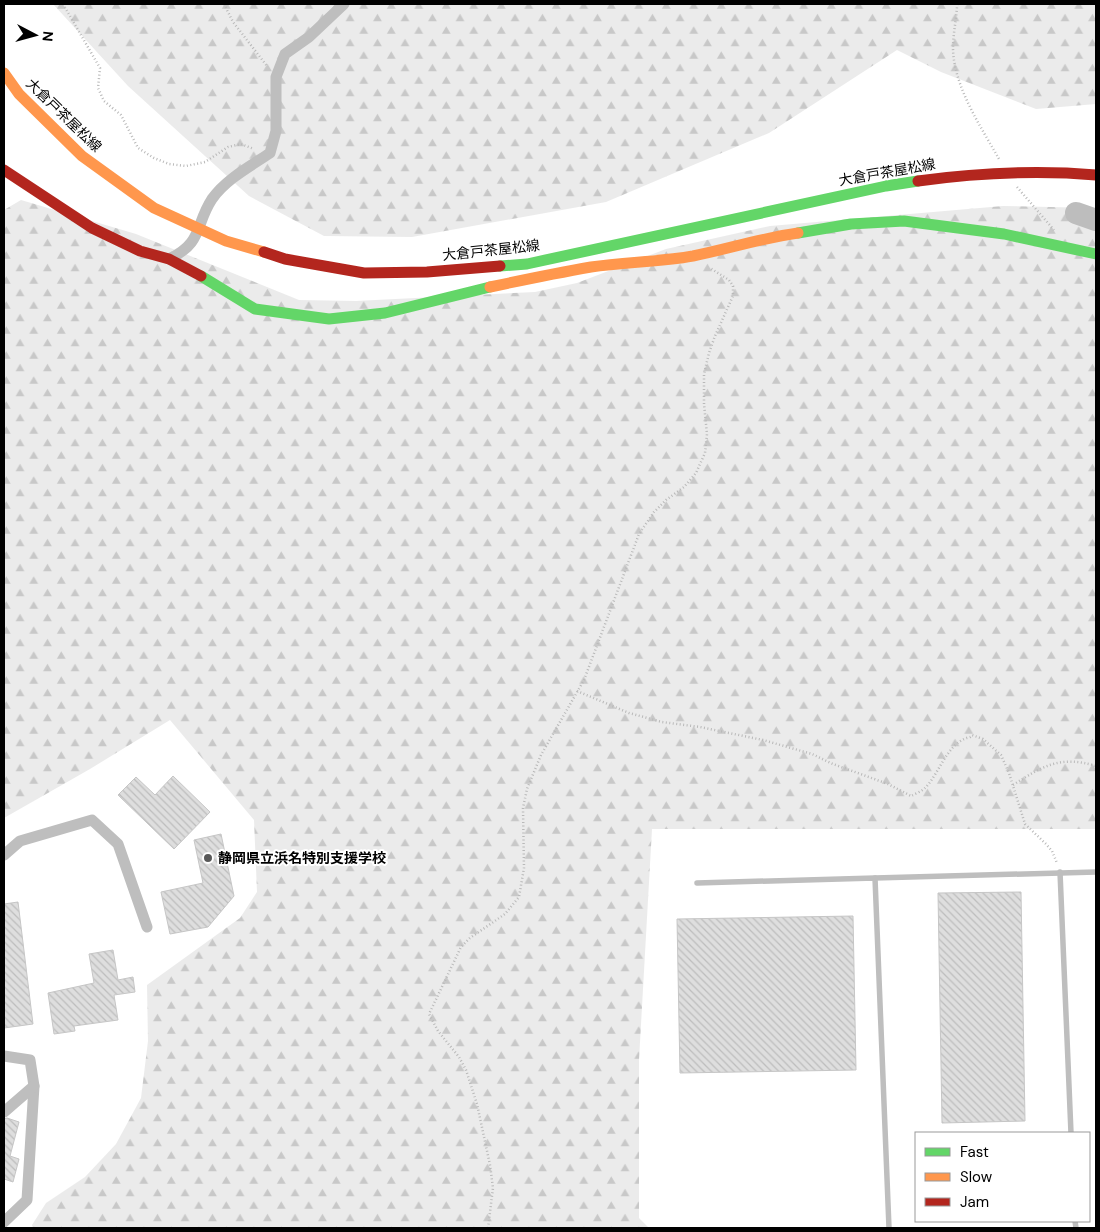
<svg xmlns="http://www.w3.org/2000/svg" width="1100" height="1232" font-family="'DM Sans','Noto Sans JP',sans-serif">
	<defs>
		<pattern id="forest-firs" width="22" height="20" patternUnits="userSpaceOnUse" patternTransform="scale(1.25)"><rect width="22" height="20" fill="#ebebeb"/><path d="M5 1l3.5 6h-7zM16 11l3.5 6h-7z" fill="#c8c8c8"/></pattern>
		<pattern id="building-back-hatch" width="6" height="6" patternUnits="userSpaceOnUse" patternTransform="scale(1.25)"><rect width="6" height="6" fill="#dedede"/><path d="M-1 5l2 2M0 0l6 6M5-1l2 2" fill="none" stroke="#bdbdbd"/></pattern>
	</defs>
	<rect width="100%" height="100%" fill="#fff"/>
	<g fill="url(#forest-firs)">
		<polygon points="53,4 1096,4 1096,104 1036,109 941,72 897,50 769,133 606,202 412,237 324,236 249,196 128,86"/>
		<polygon points="21,200 136,234 299,300 356,301 535,292 577,283 666,249 770,226 1003,206 1096,208 1096,829 652,829 639,1060 639,1218 649,1228 33,1228 32,1225 46,1203 85,1177 116,1144 141,1098 148,1041 147,985 240,918 257,892 254,820 170,720 90,769 4,818 4,210"/>
	</g>
	<g fill="none" stroke-linecap="round" stroke-linejoin="round">
		<polyline stroke="#bdbdbd" stroke-width="22" points="1076,213 1096,220"/>
	</g>
	<g fill="url(#building-back-hatch)" stroke="#c6c6c6">
		<polygon points="173,776 210,812 174,849 118,795 136,777 155,795"/>
		<polygon points="221,834 234,896 208,927 170,934 161,892 203,883 194,840"/>
		<polygon points="1021,892 1025,1121 942,1123 938,893"/>
		<polygon points="18,902 33,1024 4,1028 4,904"/>
		<polygon points="853,916 856,1070 680,1073 677,919"/>
		<polygon points="113,950 118,980 133,977 135,992 114,995 118,1020 74,1026 75,1031 54,1034 48,993 94,983 89,954"/>
		<polygon points="7,1118 19,1122 10,1156 19,1159 13,1182 4,1179 4,1119"/>
	</g>
	<g fill="none" stroke-linecap="round" stroke-linejoin="round">
		<g stroke="#b9b9b9" stroke-width="2.5" stroke-dasharray="1 2.5" stroke-linecap="butt">
			<polyline points="63,4 100,68 98,88 104,101 121,115 138,148 154,158 169,164 186,166 205,162 228,147 241,144 254,149"/>
			<polyline points="224,4 233,22 267,66"/>
			<path d="M958,4L957,7C956,21 953,35 953,49C954,87 981,127 999,159"/>
			<polyline points="1017,187 1054,230"/>
			<path d="M577,691L629,713L662,722L700,727L763,740L812,754L833,764L888,784L911,796C915,794 922,791 925,788C940,773 947,742 970,737L972,735L983,739L1001,755L1009,773L1025,824L1046,844L1052,851L1057,863"/>
			<path d="M1013,785C1043,766 1060,755 1096,766"/>
			<polyline points="488,1228 493,1188 490,1165 477,1104 466,1070 459,1057 438,1031 429,1014 461,947 470,938 505,914 519,897 524,868 523,808 527,789 541,755 584,680 639,534 654,512 666,500 684,487 696,473 705,453 707,434 704,404 704,374 709,353 715,336 733,296 733,286 729,280 710,268"/>
		</g>
		<g stroke="#bebebe" stroke-width="5.5">
			<polyline points="1060,872 1071,1133"/>
			<polyline points="875,878 1096,872"/>
			<polyline points="697,883 875,878 889,1228"/>
			<polyline points="1075,1221 1076,1228"/>
		</g>
		<g stroke="#bebebe" stroke-width="11">
			<path d="M169,259C203,243 195,225 212,199C226,179 251,166 270,153L276,131V77L285,54L309,37L344,4"/>
			<polyline points="4,855 20,841 92,820 118,844 147,927"/>
			<polyline points="4,1056 30,1060 34,1086 27,1200 4,1222"/>
			<polyline points="4,1112 34,1086"/>
		</g>
		<g stroke="#63d668" stroke-width="11">
			<polyline points="798,233 851,224 904,221 1004,234 1096,254"/>
			<polyline points="500,266 527,264 886,186 918,181"/>
			<polyline points="201,276 255,309 329,319 385,313 490,287"/>
		</g>
		<g stroke="#ff974d" stroke-width="11">
			<polyline points="4,73 19,94 82,156 154,208 226,241 264,252"/>
			<path d="M490,287C523,280 557,273 591,267C625,262 659,262 693,256C728,249 762,238 798,233"/>
		</g>
		<g stroke="#b3261e" stroke-width="11">
			<polyline points="4,170 92,228 140,251 169,259 201,276"/>
			<path d="M918,181C977,173 1036,170 1096,175"/>
			<polyline points="264,252 285,259 364,273 427,272 500,266"/>
		</g>
	</g>
	<circle fill="#595959" stroke="#fff" stroke-width="2" cx="208" cy="858" r="5"/>
	<g text-anchor="middle" stroke-width="4" stroke-linejoin="round" paint-order="stroke">
		<g font-size="14" fill="#000" stroke="#fff">
			<text transform="translate(64 115) rotate(44)" y="5">大倉戸茶屋松線</text>
			<text transform="translate(887 172) rotate(-10)" y="5">大倉戸茶屋松線</text>
			<text transform="translate(491 250) rotate(-6)" y="5">大倉戸茶屋松線</text>
		</g>
		<g font-size="14" font-weight="bold" fill="#000" stroke="#fff" text-anchor="start">
			<text x="218" y="863">静岡県立浜名特別支援学校</text>
		</g>
	</g>
	<rect width="1100" height="1232" fill="none" stroke="#000000" stroke-width="10"/>
	<rect x="915" y="1132" width="175" height="90" fill="#ffffff" stroke="#999999"/>
	<rect x="925" y="1148" width="25" height="8" fill="#63d668" stroke="#999999"/>
	<text x="960" y="1157" font-size="15" fill="#000000">Fast</text>
	<rect x="925" y="1173" width="25" height="8" fill="#ff974d" stroke="#999999"/>
	<text x="960" y="1182" font-size="15" fill="#000000">Slow</text>
	<rect x="925" y="1198" width="25" height="8" fill="#b3261e" stroke="#999999"/>
	<text x="960" y="1207" font-size="15" fill="#000000">Jam</text>
	<g transform="translate(35 35) rotate(96)" stroke="#ffffff" stroke-width="4" paint-order="stroke">
	<path d="M0-4L9 19L0 12L-9 19Z" fill="#000000"/>
	<text y="-8" font-size="14" font-weight="bold" text-anchor="middle" fill="#000000">N</text>
	</g>
</svg>
